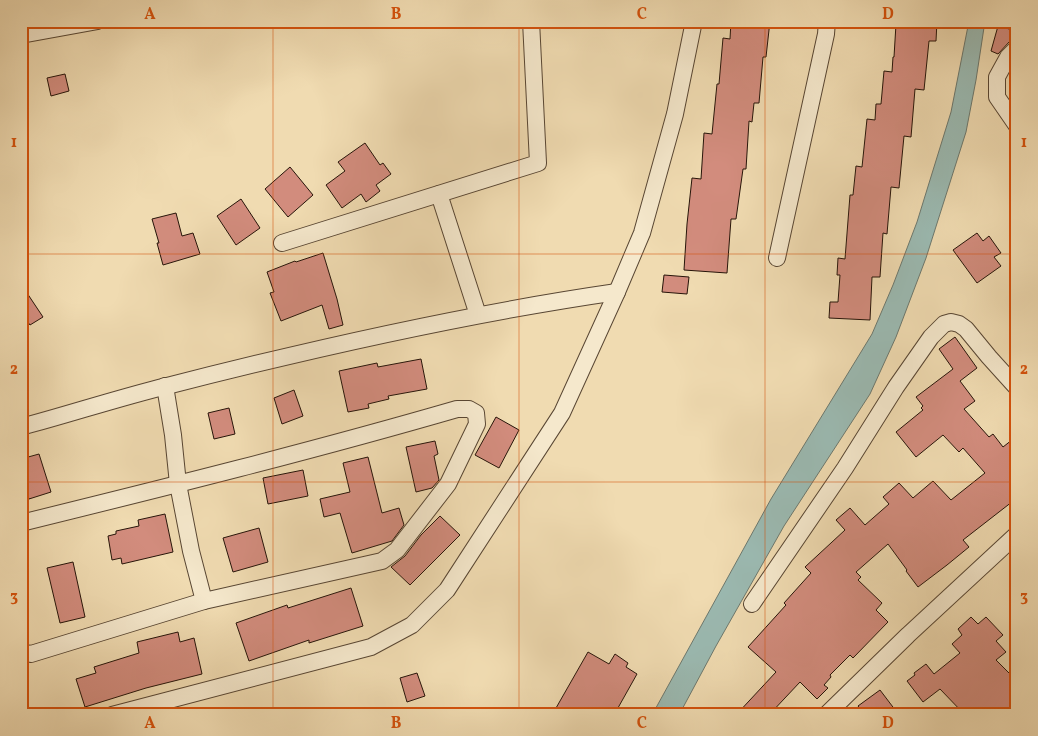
<svg xmlns="http://www.w3.org/2000/svg" width="1038" height="736" font-family="Vollkorn,serif">
	<rect width="100%" height="100%" fill="#f0dbb1"/>
	<filter id="stains"><feTurbulence type="fractalNoise" baseFrequency=".004" numOctaves="4"/><feColorMatrix values="0 0 0 0 .2 0 0 0 0 .09 0 0 0 0 .02 0 0 0 .5 -.17"/></filter>
	<radialGradient id="worn" r=".72"><stop offset=".6" stop-color="#630" stop-opacity="0"/><stop offset="1" stop-color="#630" stop-opacity=".3"/></radialGradient>
	<polygon fill="#9bbab2" stroke="#6c786e" points="969,21 985,21 976,80 966,132 926,258 896,337 870,394 784,526 716,646 679,715 652,715 771,499 872,334 893,285 917,222 951,112"/>
	<g fill="#d28c7d" stroke="#261409">
		<polygon points="731,21 770,21 766,57 763,57 759,103 754,103 752,122 749,121 746,169 743,169 736,219 731,219 727,273 684,270 687,224 692,178 701,179 704,133 712,134 717,84 719,84 723,38 730,39"/>
		<polygon points="903,21 937,21 936,41 929,41 924,90 915,89 911,137 904,136 899,188 891,187 887,234 883,233 880,277 872,277 870,320 829,318 830,302 838,302 840,275 837,275 838,258 845,259 850,195 853,195 856,166 862,167 867,119 875,120 876,104 881,104 884,71 892,72 893,57 894,57 896,24 903,25"/>
		<polygon points="998,26 1013,30 1010,41 998,54 991,51"/>
		<polygon points="65,74 69,91 51,96 47,78"/>
		<polygon points="365,143 380,165 383,163 391,174 376,185 380,191 366,202 361,194 342,208 326,185 345,171 338,162"/>
		<polygon points="290,167 313,195 288,217 265,189"/>
		<polygon points="241,199 260,228 236,245 217,216"/>
		<polygon points="176,213 182,236 193,233 200,254 163,265 157,243 159,243 152,219"/>
		<polygon points="977,233 983,241 989,236 1001,253 994,257 1001,266 977,283 953,250"/>
		<polygon points="323,253 337,299 343,325 329,329 322,305 281,321 270,293 274,292 267,272 295,261 296,262"/>
		<polygon points="664,275 689,277 687,294 662,292"/>
		<polygon points="21,284 43,317 30,325 21,313"/>
		<polygon points="955,337 977,368 960,381 975,401 964,409 989,437 993,434 1003,447 1017,436 1017,498 963,540 969,547 947,565 918,587 906,571 907,570 888,544 856,572 861,577 858,580 882,603 876,610 888,622 853,658 850,655 830,675 831,677 824,685 828,688 817,699 800,682 769,715 736,715 776,672 748,647 786,605 784,603 811,573 805,567 845,530 836,520 850,508 865,525 889,504 883,497 899,483 913,498 933,481 951,500 985,473 963,448 959,452 943,435 916,457 896,432 923,410 921,408 923,406 916,397 953,369 939,349"/>
		<polygon points="421,359 427,389 388,396 389,399 368,404 369,408 348,412 339,371 377,363 378,367"/>
		<polygon points="294,390 303,416 282,424 274,398"/>
		<polygon points="229,408 235,434 214,439 208,413"/>
		<polygon points="496,417 519,430 499,468 475,455"/>
		<polygon points="435,441 438,454 434,456 439,480 432,488 416,492 406,447"/>
		<polygon points="39,454 51,492 29,499 21,475 21,459"/>
		<polygon points="368,457 382,513 399,508 404,525 392,541 352,553 340,513 324,517 320,499 350,492 343,463"/>
		<polygon points="303,470 308,496 268,504 263,478"/>
		<polygon points="165,514 173,552 122,564 121,558 112,560 108,536 116,534 116,531 139,526 138,520"/>
		<polygon points="440,516 460,535 410,585 391,567 405,556 421,535"/>
		<polygon points="259,528 268,562 233,572 223,538"/>
		<polygon points="73,562 85,617 60,623 47,568"/>
		<polygon points="351,588 363,626 309,643 309,640 249,661 236,623 287,605 288,608"/>
		<polygon points="971,617 978,624 986,617 1003,635 996,641 1006,652 996,660 1017,681 1017,715 965,715 940,689 923,702 907,681 915,675 914,673 926,664 934,674 960,653 952,644 962,635 958,629"/>
		<polygon points="178,632 180,642 194,638 202,674 146,688 85,707 76,679 96,673 94,667 139,653 137,642"/>
		<polygon points="588,652 609,664 615,654 628,663 626,667 637,674 614,715 552,715"/>
		<polygon points="417,673 425,696 407,702 400,678"/>
		<polygon points="880,690 899,715 865,715 858,706"/>
	</g>
	<g fill="none" stroke-linecap="round" stroke-linejoin="round">
		<defs>
			<g id="street">
				<polyline points="21,35 98,21"/>
				<polyline points="1017,48 1008,57 997,77 997,97 1017,126"/>
				<polyline points="439,194 478,315"/>
				<polyline points="282,243 538,163 531,21"/>
				<polyline points="777,258 826,34 827,21"/>
				<polyline points="165,386 173,435 178,484 191,551 204,601"/>
				<path d="M21,427C70,414 118,398 167,386C315,348 465,314 617,292"/>
				<path d="M21,523C167,487 312,451 457,409H469L476,413L477,424L448,484L397,550L382,561L204,601L31,654L21,652"/>
				<polyline points="752,604 845,468 896,387 931,337 944,324 951,322 959,324 966,329 989,357 1017,388"/>
				<polyline points="112,715 371,647 412,625 447,590 562,413 617,292 642,233 675,114 694,21"/>
				<polyline points="826,715 908,635 1017,534"/>
			</g>
		</defs>
		<use href="#street" stroke="#584633" stroke-width="18"/>
		<use href="#street" stroke="#f5e8cc" stroke-width="16"/>
	</g>
	<path fill="none" stroke="#d5520c" stroke-width="1" stroke-opacity="0.55" d="M273,21V715M519,21V715M765,21V715M21,254H1017M21,482H1017"/>
	<rect width="1038" height="736" fill="none" stroke="#f0dbb1" stroke-width="55"/>
	<rect x="28" y="28" width="982" height="680" fill="none" stroke="#d5520c" stroke-width="2"/>
	<g font-size="16" text-anchor="middle" font-weight="bold" fill="#d5520c">
		<text x="150" y="19">A</text>
		<text x="396" y="19">B</text>
		<text x="642" y="19">C</text>
		<text x="888" y="19">D</text>
		<text x="14" y="147">1</text>
		<text x="1024" y="147">1</text>
		<text x="14" y="374">2</text>
		<text x="1024" y="374">2</text>
		<text x="14" y="601">3</text>
		<text x="1024" y="601">3</text>
		<text x="150" y="728">A</text>
		<text x="396" y="728">B</text>
		<text x="642" y="728">C</text>
		<text x="888" y="728">D</text>
	</g>
	<rect width="100%" height="100%" filter="url(#stains)"/>
	<rect width="100%" height="100%" fill="url(#worn)"/>
</svg>
